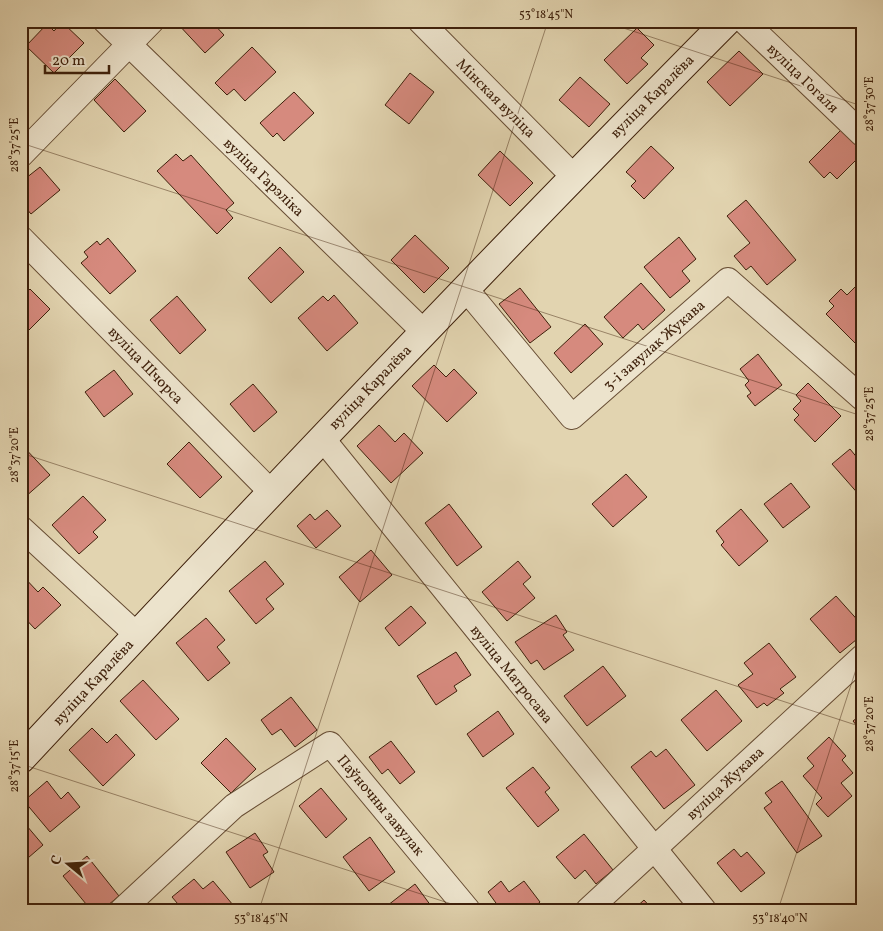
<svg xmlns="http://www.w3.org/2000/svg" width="883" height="931" font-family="Vollkorn,serif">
	<rect width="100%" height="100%" fill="#e2d4b0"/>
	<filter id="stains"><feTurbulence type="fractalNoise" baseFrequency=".004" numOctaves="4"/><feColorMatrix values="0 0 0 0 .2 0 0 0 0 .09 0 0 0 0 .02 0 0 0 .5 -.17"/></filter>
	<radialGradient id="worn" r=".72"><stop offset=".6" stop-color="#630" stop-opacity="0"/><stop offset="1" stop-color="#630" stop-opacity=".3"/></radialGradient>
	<g fill="#d68a7e" stroke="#3e200b">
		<polygon points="177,21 211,21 224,35 205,53 176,22"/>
		<polygon points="313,21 327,21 321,28"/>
		<polygon points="673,21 689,21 681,29"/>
		<polygon points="801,21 816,21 808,29"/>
		<polygon points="62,22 84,43 54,73 26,46 47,24 54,31"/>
		<polygon points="637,28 654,45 641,58 648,64 627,84 604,60"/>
		<polygon points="252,47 276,72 245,101 234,89 227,95 215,83"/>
		<polygon points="739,51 763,74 730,106 707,82"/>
		<polygon points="410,73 434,92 409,124 385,105"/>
		<polygon points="580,77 610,104 589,127 559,100"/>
		<polygon points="115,79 146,111 124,132 94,100"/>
		<polygon points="294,92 314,113 284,141 277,133 273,137 260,123"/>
		<polygon points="841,130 862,151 862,154 837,179 830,172 824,178 809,162"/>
		<polygon points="651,146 674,168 644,199 631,186 636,181 626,172"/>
		<polygon points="500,151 533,183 510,206 478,175"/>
		<polygon points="176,154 183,161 191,155 234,203 226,210 233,218 217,234 157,171"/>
		<polygon points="40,167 60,190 31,214 21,202 21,182"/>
		<polygon points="746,200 796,260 767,285 751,266 746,270 734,256 750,243 727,216"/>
		<polygon points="415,235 449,268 424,293 391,260"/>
		<polygon points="679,237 696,259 682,271 690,281 670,298 644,267"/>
		<polygon points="108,238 136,271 110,294 81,263 88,257 84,252 97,241 100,245"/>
		<polygon points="280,247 304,272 271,303 248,278"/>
		<polygon points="641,283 665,310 643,330 638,324 623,338 604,317"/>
		<polygon points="856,286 862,291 862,340 857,345 826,314 834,306 829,301 841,289 847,295"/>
		<polygon points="520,288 551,327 530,343 499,304"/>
		<polygon points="30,289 50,309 25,334 21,330 21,298"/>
		<polygon points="334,295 358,323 327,351 298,318 323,296 328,301"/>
		<polygon points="177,296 206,330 180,354 150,320"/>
		<polygon points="585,324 603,344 571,373 554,353"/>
		<polygon points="758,354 782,385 755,406 747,396 751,393 745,385 749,381 740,369"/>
		<polygon points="434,365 446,377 454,369 477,393 447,422 412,386"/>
		<polygon points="114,370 133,394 104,417 85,392"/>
		<polygon points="808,383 841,416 815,442 794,420 799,415 793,409 801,401 796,395"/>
		<polygon points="253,384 277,412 254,432 230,404"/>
		<polygon points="379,425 395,442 404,433 423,453 391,483 357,446"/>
		<polygon points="189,442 222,477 200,498 167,464"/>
		<polygon points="21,444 50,475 24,498 21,495"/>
		<polygon points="850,449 859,460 862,457 861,497 832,464"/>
		<polygon points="626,474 647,497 613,527 592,504"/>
		<polygon points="791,483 810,507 783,528 764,504"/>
		<polygon points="83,496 106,520 93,532 98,537 79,554 52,525"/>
		<polygon points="449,504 482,547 457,566 425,523"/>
		<polygon points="741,509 768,541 739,566 721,545 724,542 716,531"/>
		<polygon points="327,510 341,526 316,548 297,526 310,514 315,520"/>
		<polygon points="862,544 862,558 855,551"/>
		<polygon points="371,550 392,575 360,602 339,577"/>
		<polygon points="265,561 284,584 266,599 274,609 256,624 229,591"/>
		<polygon points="518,561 531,577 523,584 535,598 507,621 482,592"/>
		<polygon points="21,574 38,592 43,587 61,605 35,629 21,614"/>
		<polygon points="836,596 862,625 862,635 840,653 810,619"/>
		<polygon points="411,606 426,623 399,646 385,628"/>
		<polygon points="556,615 567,632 563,635 574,650 544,670 537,660 531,664 515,642"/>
		<polygon points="206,618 225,640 217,647 230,663 208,681 176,643"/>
		<polygon points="769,643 796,677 780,689 784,693 767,706 764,703 757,708 738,685 753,674 744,663"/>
		<polygon points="456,652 471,675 454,686 457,691 436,705 417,676"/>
		<polygon points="603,666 626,696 587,726 564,696"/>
		<polygon points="143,680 179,719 156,740 120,701"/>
		<polygon points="716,690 742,721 707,751 681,720"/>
		<polygon points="291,697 317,730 295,747 281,729 272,735 261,720"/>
		<polygon points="498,711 514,734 483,757 467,734"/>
		<polygon points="862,714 862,732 853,721"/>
		<polygon points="92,728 107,743 116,734 135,755 103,786 69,750"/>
		<polygon points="829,737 846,756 842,760 853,773 841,783 852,796 828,817 816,804 822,798 803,776 814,766 807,758"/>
		<polygon points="226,738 256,769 231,793 201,763"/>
		<polygon points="391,741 415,772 400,784 388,769 382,774 369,757"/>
		<polygon points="666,749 695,785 664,809 631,767 651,751 656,757"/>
		<polygon points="533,767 550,788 545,792 559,810 538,827 506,788"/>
		<polygon points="47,781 61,799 68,792 80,807 50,832 24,801"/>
		<polygon points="782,781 822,836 797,853 764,808 772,802 765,793"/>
		<polygon points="321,788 347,819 326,838 299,806"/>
		<polygon points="21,819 43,845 21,864"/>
		<polygon points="255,833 268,852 263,855 274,872 250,888 226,852"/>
		<polygon points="584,834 613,870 596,884 585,870 575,879 556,857"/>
		<polygon points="370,837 395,872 369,891 343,857"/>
		<polygon points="734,849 741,857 747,852 765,873 741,892 717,863"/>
		<polygon points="87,856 119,896 102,910 91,910 63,876"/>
		<polygon points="194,879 203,889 213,881 233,905 227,910 183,910 172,897"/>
		<polygon points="501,881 509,892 524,881 540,902 531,910 501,910 488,892"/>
		<polygon points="415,884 434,910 383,910 383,909"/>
		<polygon points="644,900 653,910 633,910"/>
	</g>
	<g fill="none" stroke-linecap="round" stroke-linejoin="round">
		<defs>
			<g id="street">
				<polyline points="105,21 423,331"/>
				<polyline points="420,21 573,176"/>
				<polyline points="744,21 862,134"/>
				<polyline points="21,155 152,21"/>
				<polyline points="21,238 271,492"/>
				<polyline points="465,288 572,417 728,280 862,398"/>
				<polyline points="322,438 704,910"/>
				<polyline points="21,528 137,635"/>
				<polyline points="122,910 234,806 330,744 468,910"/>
				<polyline points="588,910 862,657"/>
			</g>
			<path id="secondary" d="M21,759C253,510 487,263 727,21"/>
		</defs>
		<use href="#street" stroke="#674d34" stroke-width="26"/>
		<use href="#secondary" stroke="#3e200b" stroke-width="30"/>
		<use href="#street" stroke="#ece3cc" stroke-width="24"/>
		<use href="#secondary" stroke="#ece3cc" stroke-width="28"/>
	</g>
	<path fill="none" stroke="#3e200b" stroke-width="1" stroke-opacity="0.45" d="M602,21L862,106M21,48L30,21M21,143L862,416M21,453L862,727M21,764L470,910M259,910L548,21M778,910L862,651"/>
	<g text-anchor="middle" stroke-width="4.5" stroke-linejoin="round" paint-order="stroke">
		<g font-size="15" fill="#3e200b" stroke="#ece3cc">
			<text transform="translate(803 78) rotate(44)" y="5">вуліца Гогаля</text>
			<text transform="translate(652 96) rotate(-45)" y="5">вуліца Каралёва</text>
			<text transform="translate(496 98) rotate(45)" y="5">Мінская вуліца</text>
			<text transform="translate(264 177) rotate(44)" y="5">вуліца Гарэліка</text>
			<text transform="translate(654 345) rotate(-41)" y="5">3-і завулак Жукава</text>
			<text transform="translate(146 365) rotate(46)" y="5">вуліца Шчорса</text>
			<text transform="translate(370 387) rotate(-46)" y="5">вуліца Каралёва</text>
			<text transform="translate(512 674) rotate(51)" y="5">вуліца Матросава</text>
			<text transform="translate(93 682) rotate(-47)" y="5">вуліца Каралёва</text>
			<text transform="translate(725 783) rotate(-43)" y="5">вуліца Жукава</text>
			<text transform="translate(381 805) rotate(50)" y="5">Паўночны завулак</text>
		</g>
	</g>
	<rect width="883" height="931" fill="none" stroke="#e2d4b0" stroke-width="55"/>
	<g transform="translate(68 864) rotate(288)" stroke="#ece3cc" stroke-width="4" paint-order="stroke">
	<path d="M0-4L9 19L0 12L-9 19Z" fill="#3e200b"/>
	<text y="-8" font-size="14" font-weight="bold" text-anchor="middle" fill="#3e200b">С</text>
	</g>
	<path d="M45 65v8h64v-8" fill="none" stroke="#3e200b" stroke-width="2.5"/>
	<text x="52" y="65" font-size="15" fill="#3e200b" stroke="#ece3cc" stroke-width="4" paint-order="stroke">20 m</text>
	<rect x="28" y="28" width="828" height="876" fill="none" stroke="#3e200b" stroke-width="2"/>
	<g font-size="12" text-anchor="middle" fill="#3e200b">
		<text x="546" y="18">53°18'45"N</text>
		<text transform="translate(869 104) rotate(-90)" y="4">28°37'30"E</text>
		<text transform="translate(14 145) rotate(-90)" y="4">28°37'25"E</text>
		<text transform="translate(869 414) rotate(-90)" y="4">28°37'25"E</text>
		<text transform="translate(14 455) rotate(-90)" y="4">28°37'20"E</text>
		<text transform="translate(869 724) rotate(-90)" y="4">28°37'20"E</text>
		<text transform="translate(14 766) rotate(-90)" y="4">28°37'15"E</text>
		<text x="261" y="922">53°18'45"N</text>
		<text x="780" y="922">53°18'40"N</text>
	</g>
	<rect width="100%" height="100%" filter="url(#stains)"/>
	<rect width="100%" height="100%" fill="url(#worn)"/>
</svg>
